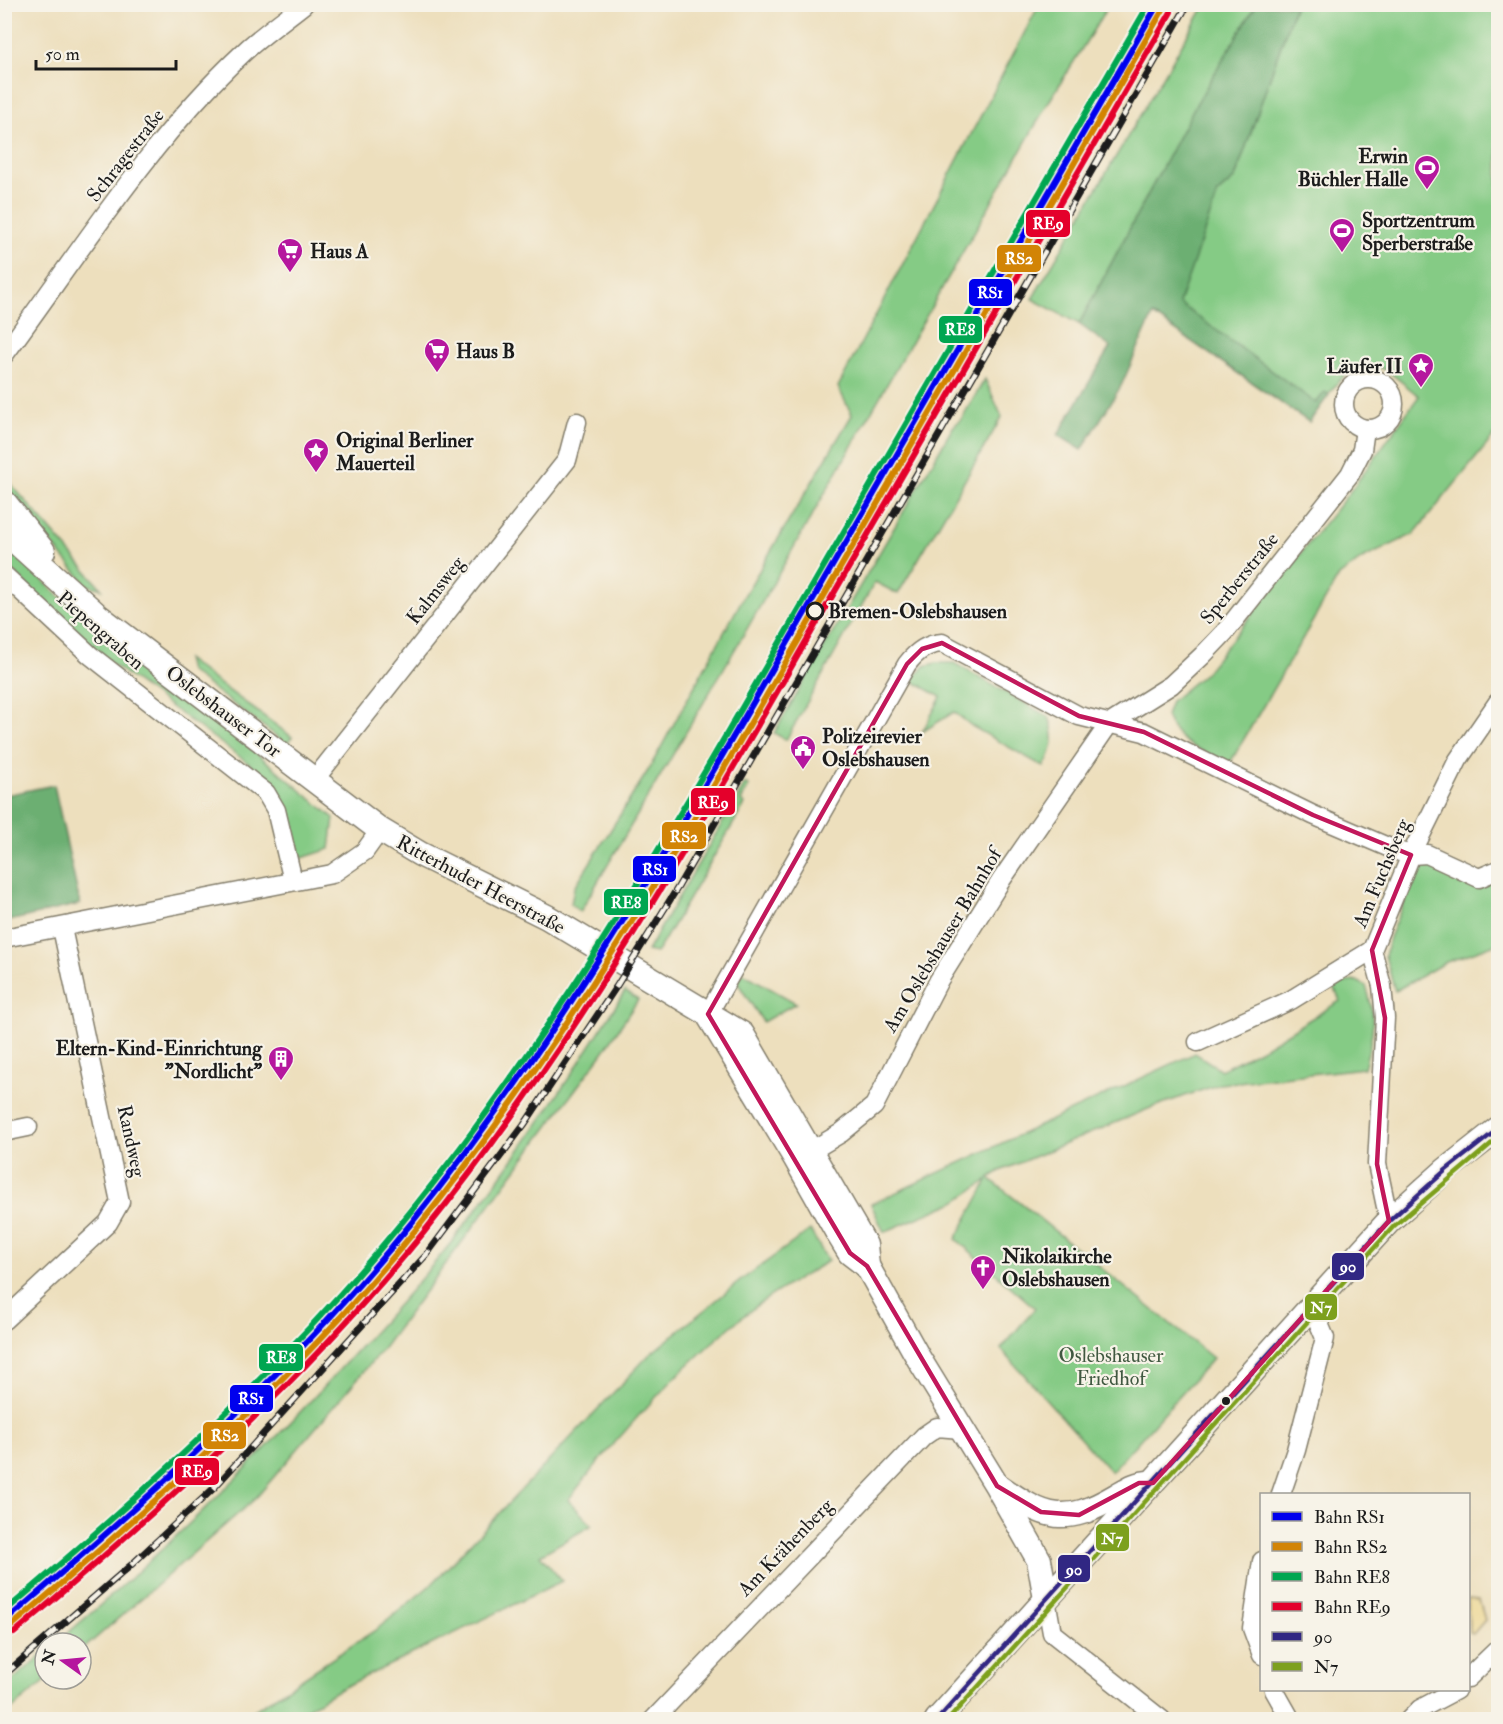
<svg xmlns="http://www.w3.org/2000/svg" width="1503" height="1724" font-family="'IM FELL Double Pica',serif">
	<rect width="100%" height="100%" fill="#f7f3e8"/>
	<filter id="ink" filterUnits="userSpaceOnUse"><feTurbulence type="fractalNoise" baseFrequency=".0167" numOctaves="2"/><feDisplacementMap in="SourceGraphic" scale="12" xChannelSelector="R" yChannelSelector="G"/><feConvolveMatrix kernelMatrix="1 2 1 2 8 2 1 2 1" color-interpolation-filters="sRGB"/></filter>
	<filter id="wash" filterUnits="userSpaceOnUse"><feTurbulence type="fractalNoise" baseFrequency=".008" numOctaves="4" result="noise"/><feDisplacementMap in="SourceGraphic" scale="24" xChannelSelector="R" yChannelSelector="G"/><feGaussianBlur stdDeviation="1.35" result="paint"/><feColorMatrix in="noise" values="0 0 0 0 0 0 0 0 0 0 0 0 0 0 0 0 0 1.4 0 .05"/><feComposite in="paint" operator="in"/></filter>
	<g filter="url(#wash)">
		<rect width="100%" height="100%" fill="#eddfbd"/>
		<g fill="#85cb85" stroke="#507450" stroke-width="1.5">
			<polygon points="1039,5 1109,5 1047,105 747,629 580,912 571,904 574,888 649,769 744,596 852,415 838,387"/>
			<polygon points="1205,5 1256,5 1195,106 1079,324 1032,299"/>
			<path d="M1295,5H1498V431L1414,534L1362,559L1339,576L1230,763C1204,752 1177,745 1166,716L1171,701L1205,673L1349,493L1419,396C1406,387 1395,374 1381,368C1346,353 1327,401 1309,422L1153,315L1218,193L1235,178Z"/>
			<polygon points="985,379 1002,417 898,594 875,582 786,740 774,733 953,427 962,418"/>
			<polygon points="4,476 102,589 87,585 5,489"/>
			<polygon points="4,543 85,621 148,676 216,719 334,818 330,849 299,859 268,784 251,765 105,659 41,600 5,563"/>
			<polygon points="186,659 292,737 287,744 189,671"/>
			<path d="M936,663H954L1049,717C1056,737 1054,749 1044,767L973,727L954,712L922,732L941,697L911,680L925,666Z"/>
			<polygon points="745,784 749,786 741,801 745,804 659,949 656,953 647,951"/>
			<polygon points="1422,862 1479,886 1498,876 1498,943 1444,963 1395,991 1385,956 1389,937"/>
			<polygon points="743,973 796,1003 763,1022 737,982"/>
			<path d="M1357,981L1366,986C1377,1020 1373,1035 1364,1068L1220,1084L1153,1107L1000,1171L989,1178L1213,1358L1111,1472L1001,1349L1035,1308L956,1239L988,1180L955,1202L884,1232L871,1204L1195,1053L1221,1070L1263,1048L1340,1001L1334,987L1345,982Z"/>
			<path d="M625,991L638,1000L604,1051L381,1351L256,1498L81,1651V1643H56C161,1555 258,1460 350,1358C386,1318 424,1278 457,1235C517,1157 573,1074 625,991Z"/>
			<path d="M810,1230L828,1261C804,1276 778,1290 755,1307C686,1360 621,1432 568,1500L592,1525L540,1555L562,1581L336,1691L290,1719H241L377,1629L433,1583L649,1355L740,1281Z"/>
			<polygon points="45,1653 45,1679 48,1679 5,1715 5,1686"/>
		</g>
		<g fill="#6caf72" stroke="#446647" stroke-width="1.5">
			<polygon points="1256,5 1295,5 1235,178 1218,193 1179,303 1316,403 1325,392 1329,395 1309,422 1153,315 1121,386 1082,450 1058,435 1110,347 1079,324 1195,106"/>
			<polygon points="54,785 80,904 5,922 5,795"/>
		</g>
		<polygon fill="#eeda9e" stroke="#857b5d" stroke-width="1.5" points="1468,1599 1479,1600 1485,1620 1473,1634 1469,1633"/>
	</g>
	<g filter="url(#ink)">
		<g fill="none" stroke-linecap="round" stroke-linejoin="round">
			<defs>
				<g id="minor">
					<path d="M4,355C80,252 150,140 244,52C262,35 284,20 304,4"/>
					<circle cx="1369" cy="404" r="25"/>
					<polyline points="4,575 90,655 266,793 276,810 293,881"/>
					<polyline points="315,779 567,460 577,422"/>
					<polyline points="4,938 332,874 365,851 380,830"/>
					<path d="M708,1014L907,664C916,652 926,644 942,643L1079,716L1144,732L1313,815L1397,851L1411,855L1427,854L1479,878L1498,870"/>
					<polyline points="1198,1042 1291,1000 1372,950"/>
					<polyline points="4,1132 28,1127"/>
					<polyline points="801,1157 841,1133 874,1106 939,980 1002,879 1109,724 1171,685 1202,656 1225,632 1350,474 1362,450 1365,429"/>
					<polyline points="1389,1221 1377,1164 1385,1018 1382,986 1372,950 1411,855 1458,760 1498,702"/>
					<polyline points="4,1320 108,1223 120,1202 62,928"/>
					<polyline points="1281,1494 1296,1450 1325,1338 1312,1307"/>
					<polyline points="1262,1561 1252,1628 1262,1655"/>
					<polyline points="1046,1599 1052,1633 1162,1720"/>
					<polyline points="1468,1678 1498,1649"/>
					<polyline points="1274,1690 1291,1720"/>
					<polyline points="653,1720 924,1436 937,1427 961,1429"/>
					<polyline points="1409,1720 1420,1709 1456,1690"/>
				</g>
				<g id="secondary">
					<polyline points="4,502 43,551"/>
					<polyline points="4,531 98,616 380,830 420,854 547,917 742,1034 865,1245 867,1266"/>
					<polyline points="709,1016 796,1159 839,1235 850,1253 867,1266 919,1359 997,1486 1039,1560 1046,1599"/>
					<path d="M1000,1487C1046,1519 1065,1526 1116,1496C1128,1489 1136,1483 1150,1483"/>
					<polyline points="937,1720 1389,1221 1446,1170 1498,1129"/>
				</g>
			</defs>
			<use href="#minor" stroke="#847e6c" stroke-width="21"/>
			<use href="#secondary" stroke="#847e6c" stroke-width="27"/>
			<use href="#minor" stroke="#fff" stroke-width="18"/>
			<use href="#secondary" stroke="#fff" stroke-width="24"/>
			<defs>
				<polyline id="rail" points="4,1675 130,1566 213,1489 427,1254 524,1125 616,987 678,887 1188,4"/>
			</defs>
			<use href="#rail" stroke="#1c1c1c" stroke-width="7"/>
			<use href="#rail" stroke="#f7f3e8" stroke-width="4.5" stroke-dasharray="14" stroke-linecap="butt"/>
			<defs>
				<polyline id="bus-1" points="937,1720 1389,1221 1446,1170 1498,1129"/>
				<polyline id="bus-2" points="948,1720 1394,1226 1498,1138"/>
			</defs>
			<use href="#bus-1" stroke="#f7f3e8" stroke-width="9"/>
			<use href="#bus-2" stroke="#f7f3e8" stroke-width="9"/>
			<use href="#bus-1" stroke="#312783" stroke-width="4.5"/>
			<use href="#bus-2" stroke="#7da01e" stroke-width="4.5"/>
			<defs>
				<path id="rail-1" d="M4,1622C150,1498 293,1370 413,1221C564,1033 684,822 805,613C922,410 1040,207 1158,4"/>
				<path id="rail-2" d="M9,1628C155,1504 298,1376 418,1227C568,1041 687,833 806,627C925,420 1045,214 1164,8"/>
				<path id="rail-3" d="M4,1612C147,1491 285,1366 403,1221C555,1036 674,825 794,618C912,413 1030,209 1149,4"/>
				<path id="rail-4" d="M14,1633C160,1510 303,1381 424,1232C574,1046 693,838 812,631C931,424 1051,218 1171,12"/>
			</defs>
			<use href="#rail-1" stroke="#f7f3e8" stroke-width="10"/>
			<use href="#rail-2" stroke="#f7f3e8" stroke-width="10"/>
			<use href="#rail-3" stroke="#f7f3e8" stroke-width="10"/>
			<use href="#rail-4" stroke="#f7f3e8" stroke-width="10"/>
			<use href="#rail-1" stroke="#00e" stroke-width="6"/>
			<use href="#rail-2" stroke="#d28406" stroke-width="6"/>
			<use href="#rail-3" stroke="#00a651" stroke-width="6"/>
			<use href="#rail-4" stroke="#e4002b" stroke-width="6"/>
		</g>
	</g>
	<path fill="none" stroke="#c2185b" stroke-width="4.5" stroke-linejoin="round" d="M942,643L1079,716L1144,732L1313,815L1411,855L1372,950L1385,1018L1377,1164L1389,1221L1153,1483H1139L1079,1515L1041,1512L997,1486L867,1266L850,1253L708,1014L907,664L922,649Z"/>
	<defs>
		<symbol id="stadium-pin" viewBox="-11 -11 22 30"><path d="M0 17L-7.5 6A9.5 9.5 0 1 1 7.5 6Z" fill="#b5179e" stroke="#f7f3e8"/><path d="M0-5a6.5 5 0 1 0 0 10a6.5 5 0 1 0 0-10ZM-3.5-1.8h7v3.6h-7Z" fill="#fff"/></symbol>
		<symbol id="supermarket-pin" viewBox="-11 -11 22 30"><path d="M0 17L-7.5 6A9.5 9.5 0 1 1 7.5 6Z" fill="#b5179e" stroke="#f7f3e8"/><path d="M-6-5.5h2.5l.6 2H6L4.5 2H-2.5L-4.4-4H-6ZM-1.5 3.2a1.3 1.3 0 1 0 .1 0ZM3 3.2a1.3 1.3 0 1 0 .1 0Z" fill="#fff"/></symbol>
		<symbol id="sight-pin" viewBox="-11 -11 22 30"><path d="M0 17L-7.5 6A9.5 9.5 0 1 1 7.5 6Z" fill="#b5179e" stroke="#f7f3e8"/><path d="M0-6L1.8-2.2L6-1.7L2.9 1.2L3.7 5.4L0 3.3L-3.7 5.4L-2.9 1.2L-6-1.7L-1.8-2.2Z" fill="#fff"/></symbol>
		<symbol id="civic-pin" viewBox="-11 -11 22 30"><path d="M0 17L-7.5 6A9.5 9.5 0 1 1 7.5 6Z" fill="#b5179e" stroke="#f7f3e8"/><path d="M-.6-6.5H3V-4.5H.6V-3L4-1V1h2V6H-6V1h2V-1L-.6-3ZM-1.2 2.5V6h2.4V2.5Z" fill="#fff"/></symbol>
		<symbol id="building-pin" viewBox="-11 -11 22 30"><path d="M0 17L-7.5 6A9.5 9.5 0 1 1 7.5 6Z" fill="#b5179e" stroke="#f7f3e8"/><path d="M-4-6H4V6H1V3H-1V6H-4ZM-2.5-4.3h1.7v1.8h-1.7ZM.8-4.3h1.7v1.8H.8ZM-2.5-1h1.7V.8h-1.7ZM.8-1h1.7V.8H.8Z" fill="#fff"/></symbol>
		<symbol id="church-pin" viewBox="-11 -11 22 30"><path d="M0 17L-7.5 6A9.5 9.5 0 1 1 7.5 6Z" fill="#b5179e" stroke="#f7f3e8"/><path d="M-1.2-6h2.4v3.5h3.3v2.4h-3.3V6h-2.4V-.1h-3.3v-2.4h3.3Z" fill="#fff"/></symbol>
	</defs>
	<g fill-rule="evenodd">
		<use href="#stadium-pin" x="1412" y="153" width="30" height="40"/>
		<use href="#stadium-pin" x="1327" y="216" width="30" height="40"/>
		<use href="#supermarket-pin" x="275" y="236" width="30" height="40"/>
		<use href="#supermarket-pin" x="422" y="336" width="30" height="40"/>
		<use href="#sight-pin" x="1406" y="351" width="30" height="40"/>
		<use href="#sight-pin" x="301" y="436" width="30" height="40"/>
		<use href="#civic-pin" x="788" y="733" width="30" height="40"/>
		<use href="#building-pin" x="266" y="1044" width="30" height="40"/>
		<use href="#church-pin" x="968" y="1253" width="30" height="40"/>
	</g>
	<circle fill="#f7f3e8" stroke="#1c1c1c" stroke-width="3" cx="815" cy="611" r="8"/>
	<circle fill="#1c1c1c" stroke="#f7f3e8" stroke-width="2" cx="1226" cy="1401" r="5"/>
	<g text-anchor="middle" stroke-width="4.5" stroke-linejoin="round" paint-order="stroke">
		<g font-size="20" fill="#1c1c1c" stroke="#f7f3e8">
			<text transform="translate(125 155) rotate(-52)" y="7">Schragestraße</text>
			<text transform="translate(1239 578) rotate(-51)" y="7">Sperberstraße</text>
			<text transform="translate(435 590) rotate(-52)" y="7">Kalmsweg</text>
			<text transform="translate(101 630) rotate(41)" y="7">Piepengraben</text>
			<text transform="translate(224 711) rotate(37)" y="7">Oslebshauser Tor</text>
			<text transform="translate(1381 873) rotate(-67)" y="7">Am Fuchsberg</text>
			<text transform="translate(481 884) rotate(28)" y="7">Ritterhuder Heerstraße</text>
			<text transform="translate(942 940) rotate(-59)" y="7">Am Oslebshauser Bahnhof</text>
			<text transform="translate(132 1141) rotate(78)" y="7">Randweg</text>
			<text transform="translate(785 1547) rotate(-46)" y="7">Am Krähenberg</text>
		</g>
		<g font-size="20" font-weight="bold" fill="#1c1c1c" stroke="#f7f3e8" text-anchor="start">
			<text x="1408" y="163" text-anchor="end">Erwin<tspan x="1408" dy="23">Büchler Halle</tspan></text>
			<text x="1362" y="227">Sportzentrum<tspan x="1362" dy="23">Sperberstraße</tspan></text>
			<text x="310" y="258">Haus A</text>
			<text x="456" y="358">Haus B</text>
			<text x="1402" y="373" text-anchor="end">Läufer II</text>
			<text x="336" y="447">Original Berliner<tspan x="336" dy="23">Mauerteil</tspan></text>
			<text x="822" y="743">Polizeirevier<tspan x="822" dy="23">Oslebshausen</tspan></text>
			<text x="262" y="1055" text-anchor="end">Eltern-Kind-Einrichtung<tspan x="262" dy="23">"Nordlicht"</tspan></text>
			<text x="1002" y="1263">Nikolaikirche<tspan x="1002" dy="23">Oslebshausen</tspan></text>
		</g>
		<g font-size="20" font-weight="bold" fill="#1c1c1c" stroke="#f7f3e8" text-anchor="start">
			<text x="828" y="618">Bremen-Oslebshausen</text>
		</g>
		<g font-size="20" fill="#415941" stroke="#f7f3e8">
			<text x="1111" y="1362">Oslebshauser<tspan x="1111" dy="23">Friedhof</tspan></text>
		</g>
	</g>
	<g stroke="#f7f3e8" stroke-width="2">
		<rect x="1025" y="209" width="46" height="29" rx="6" fill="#e4002b"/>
		<rect x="996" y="244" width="46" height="29" rx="6" fill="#d28406"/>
		<rect x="968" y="278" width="45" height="29" rx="6" fill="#00e"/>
		<rect x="938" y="315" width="45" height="29" rx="6" fill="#00a651"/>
		<rect x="690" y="787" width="46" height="29" rx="6" fill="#e4002b"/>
		<rect x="661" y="821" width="46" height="29" rx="6" fill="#d28406"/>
		<rect x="632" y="855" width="45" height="28" rx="6" fill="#00e"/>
		<rect x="603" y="888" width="46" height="28" rx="6" fill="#00a651"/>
		<rect x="1331" y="1252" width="34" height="29" rx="6" fill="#312783"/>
		<rect x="1304" y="1293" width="34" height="28" rx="6" fill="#7da01e"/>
		<rect x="258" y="1343" width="46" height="29" rx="6" fill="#00a651"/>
		<rect x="229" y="1384" width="45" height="29" rx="6" fill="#00e"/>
		<rect x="202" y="1421" width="45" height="29" rx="6" fill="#d28406"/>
		<rect x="174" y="1457" width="46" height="29" rx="6" fill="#e4002b"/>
		<rect x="1095" y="1523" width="35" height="29" rx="6" fill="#7da01e"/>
		<rect x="1057" y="1554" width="34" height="29" rx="6" fill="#312783"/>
	</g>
	<g font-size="16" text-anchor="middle" font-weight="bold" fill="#fff">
		<text x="1048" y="229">RE9</text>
		<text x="1019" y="264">RS2</text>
		<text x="990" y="298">RS1</text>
		<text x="960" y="335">RE8</text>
		<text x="713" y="808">RE9</text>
		<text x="684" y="842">RS2</text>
		<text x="655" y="875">RS1</text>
		<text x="626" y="908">RE8</text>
		<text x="1348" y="1272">90</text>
		<text x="1321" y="1313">N7</text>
		<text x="281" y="1363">RE8</text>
		<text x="251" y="1404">RS1</text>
		<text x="225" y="1441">RS2</text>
		<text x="197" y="1477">RE9</text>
		<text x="1112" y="1544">N7</text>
		<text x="1074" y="1575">90</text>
	</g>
	<rect width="1503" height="1724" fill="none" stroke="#f7f3e8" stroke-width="24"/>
	<rect x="1260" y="1493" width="210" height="198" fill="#f7f3e8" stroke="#9f9d96" stroke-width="1.5"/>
	<rect x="1272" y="1512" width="30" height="9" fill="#0000ee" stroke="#9f9d96" stroke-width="1.5"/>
	<text x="1314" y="1523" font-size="18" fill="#1c1c1c">Bahn RS1</text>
	<rect x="1272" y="1542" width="30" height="9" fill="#d28406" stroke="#9f9d96" stroke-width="1.5"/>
	<text x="1314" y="1553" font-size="18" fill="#1c1c1c">Bahn RS2</text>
	<rect x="1272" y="1572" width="30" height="9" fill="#00a651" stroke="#9f9d96" stroke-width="1.5"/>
	<text x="1314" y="1583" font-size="18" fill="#1c1c1c">Bahn RE8</text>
	<rect x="1272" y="1602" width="30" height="9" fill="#e4002b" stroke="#9f9d96" stroke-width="1.5"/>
	<text x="1314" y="1613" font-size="18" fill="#1c1c1c">Bahn RE9</text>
	<rect x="1272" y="1632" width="30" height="9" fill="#312783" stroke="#9f9d96" stroke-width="1.5"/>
	<text x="1314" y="1643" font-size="18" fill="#1c1c1c">90</text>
	<rect x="1272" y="1662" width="30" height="9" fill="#7da01e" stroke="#9f9d96" stroke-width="1.5"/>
	<text x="1314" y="1673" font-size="18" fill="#1c1c1c">N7</text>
	<g transform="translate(63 1661) rotate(285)"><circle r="28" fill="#f7f3e8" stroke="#9f9d96" stroke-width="1.5"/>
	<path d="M0-4.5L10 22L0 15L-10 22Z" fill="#b5179e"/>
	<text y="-9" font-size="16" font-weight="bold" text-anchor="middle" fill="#1c1c1c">N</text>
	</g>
	<path d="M36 60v9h140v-9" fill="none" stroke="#1c1c1c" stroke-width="3"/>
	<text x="45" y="60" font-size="18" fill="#1c1c1c" stroke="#f7f3e8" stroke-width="4.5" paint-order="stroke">50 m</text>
</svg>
